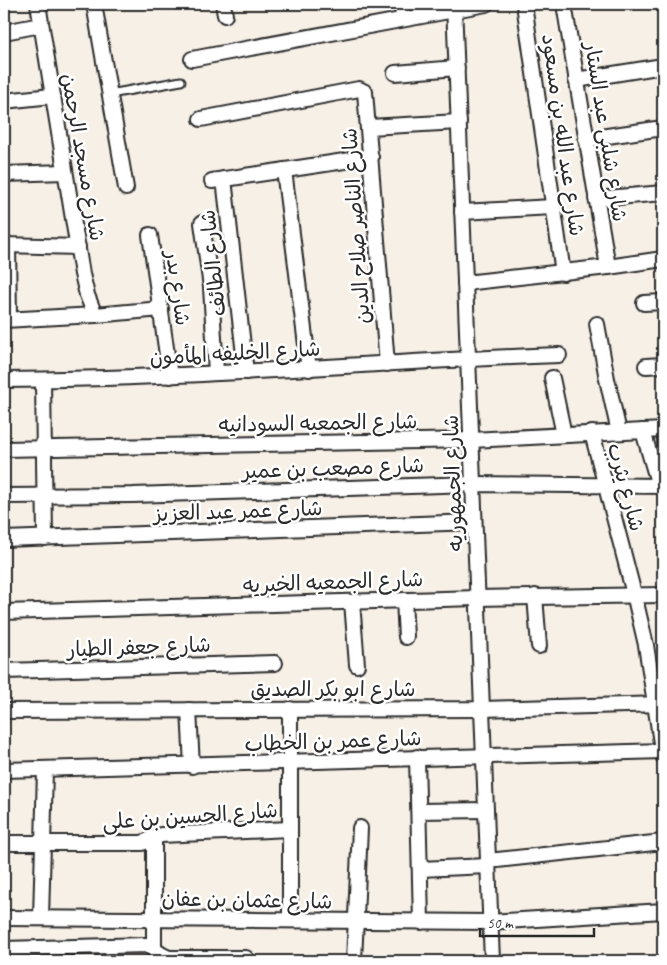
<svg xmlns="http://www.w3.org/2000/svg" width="667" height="965" font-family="Caveat,'Playpen Sans Arabic',sans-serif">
	<rect width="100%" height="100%" fill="#f6f0e7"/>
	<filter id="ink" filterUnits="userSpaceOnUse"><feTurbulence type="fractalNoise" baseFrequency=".02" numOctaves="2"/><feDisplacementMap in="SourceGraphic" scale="10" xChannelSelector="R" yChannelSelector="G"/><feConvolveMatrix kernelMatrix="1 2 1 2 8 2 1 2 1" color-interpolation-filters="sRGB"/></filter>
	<g filter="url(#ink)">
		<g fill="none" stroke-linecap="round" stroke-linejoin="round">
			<defs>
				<polyline id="lane" points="110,94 181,81"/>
				<g id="street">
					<polyline points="38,4 82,274 87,295 95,315"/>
					<polyline points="94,4 126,188"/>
					<polyline points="223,4 225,15"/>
					<polyline points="401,4 404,18"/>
					<polyline points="454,4 492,961"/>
					<polyline points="524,4 563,273"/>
					<polyline points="564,4 608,267"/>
					<polyline points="4,32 41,25"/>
					<polyline points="192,59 486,4"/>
					<polyline points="395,73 457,68"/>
					<polyline points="576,80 663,66"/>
					<polyline points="4,101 52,96"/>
					<polyline points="201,119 359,89 365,92 387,364"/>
					<polyline points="369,127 459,122"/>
					<polyline points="586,139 663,128"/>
					<polyline points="284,170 309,369"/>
					<polyline points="4,174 65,172"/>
					<polyline points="224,179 246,372"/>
					<polyline points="212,181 371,157"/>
					<polyline points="596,199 663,193"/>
					<polyline points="462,212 553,207"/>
					<polyline points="202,223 211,287 216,373"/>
					<polyline points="150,235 170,376"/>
					<polyline points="4,245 78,247"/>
					<polyline points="8,245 9,319"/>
					<polyline points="465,283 608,267 663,259"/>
					<polyline points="644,303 663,302"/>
					<polyline points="4,320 95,315 161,309"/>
					<polyline points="597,324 607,379 619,432"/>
					<polyline points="646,366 663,365"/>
					<polyline points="552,378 564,435"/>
					<path d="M4,380C189,379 373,362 559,355"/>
					<polyline points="43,380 45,538"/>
					<polyline points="643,431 659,486"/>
					<polyline points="592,433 634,594 646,645 663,756"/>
					<polyline points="4,449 471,440 663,430"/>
					<polyline points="4,496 133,495 473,484 663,486"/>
					<polyline points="4,539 474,522"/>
					<polyline points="535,596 539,646"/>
					<polyline points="404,600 406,637"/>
					<polyline points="352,602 357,665"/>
					<polyline points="4,612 477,598 663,595"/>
					<polyline points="4,671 275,663"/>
					<polyline points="189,710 192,766"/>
					<polyline points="4,711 482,709 663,704"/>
					<polyline points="417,757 421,922"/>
					<polyline points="4,770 663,751"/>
					<polyline points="419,811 486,810"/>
					<polyline points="4,843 142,843 161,835 289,829"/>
					<polyline points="488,861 663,842"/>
					<polyline points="420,869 488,866"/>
					<polyline points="4,918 490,922 663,911"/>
					<polyline points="41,918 45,770"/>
					<polyline points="290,920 290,709"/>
					<path d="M4,949L146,945C155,948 160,956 170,958H246"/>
					<polyline points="154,950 154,837"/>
					<polyline points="354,961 360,828"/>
				</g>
			</defs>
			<use href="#lane" stroke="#2b2b2b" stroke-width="11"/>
			<use href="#street" stroke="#2b2b2b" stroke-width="18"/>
			<use href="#lane" stroke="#fff" stroke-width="7"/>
			<use href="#street" stroke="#fff" stroke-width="14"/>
		</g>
	</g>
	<g text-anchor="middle" stroke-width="5" stroke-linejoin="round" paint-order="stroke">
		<g font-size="21" fill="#2b2b2b" stroke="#fff">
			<text transform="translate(606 132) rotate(81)" y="7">شارع شلبى عبد الستار</text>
			<text transform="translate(563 135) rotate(82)" y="7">شارع عبد الله بن مسعود</text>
			<text transform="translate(83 157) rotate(80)" y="7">شارع مسجد الرحمن</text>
			<text transform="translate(356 226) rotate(-94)" y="7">شارع الناصر صلاح الدين</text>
			<text transform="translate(213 263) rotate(-96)" y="7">شارع الطائف</text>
			<text transform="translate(178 288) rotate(82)" y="7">شارع بدر</text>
			<text transform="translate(235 353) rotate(-3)" y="7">شارع الخليفه المأمون</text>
			<text transform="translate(318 423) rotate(-1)" y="7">شارع الجمعيه السودانيه</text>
			<text transform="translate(333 468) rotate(-2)" y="7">شارع مصعب بن عمير</text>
			<text transform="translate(453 483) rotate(-92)" y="7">شارع الجمهوريه</text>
			<text transform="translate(626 487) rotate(75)" y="7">شارع يثرب</text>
			<text transform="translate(238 511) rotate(-2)" y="7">شارع عمر عبد العزيز</text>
			<text transform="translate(333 582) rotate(-2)" y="7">شارع الجمعيه الخيريه</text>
			<text transform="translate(139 647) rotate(-2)" y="7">شارع جعفر الطيار</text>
			<text x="333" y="696">شارع ابو بكر الصديق</text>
			<text transform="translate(333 741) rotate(-2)" y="7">شارع عمر بن الخطاب</text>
			<text transform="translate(190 816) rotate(-4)" y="7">شارع الحسين بن على</text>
			<text transform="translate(247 900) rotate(1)" y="7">شارع عثمان بن عفان</text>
		</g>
	</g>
	<rect width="667" height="965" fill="none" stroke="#fff" stroke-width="20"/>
	<rect x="10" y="10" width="647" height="945" fill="none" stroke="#2b2b2b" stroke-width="2" filter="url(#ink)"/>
	<path d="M480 928v8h114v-8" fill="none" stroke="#2b2b2b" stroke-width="2.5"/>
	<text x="487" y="928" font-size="15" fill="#2b2b2b" stroke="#ffffff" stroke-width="4" paint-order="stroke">50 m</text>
</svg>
